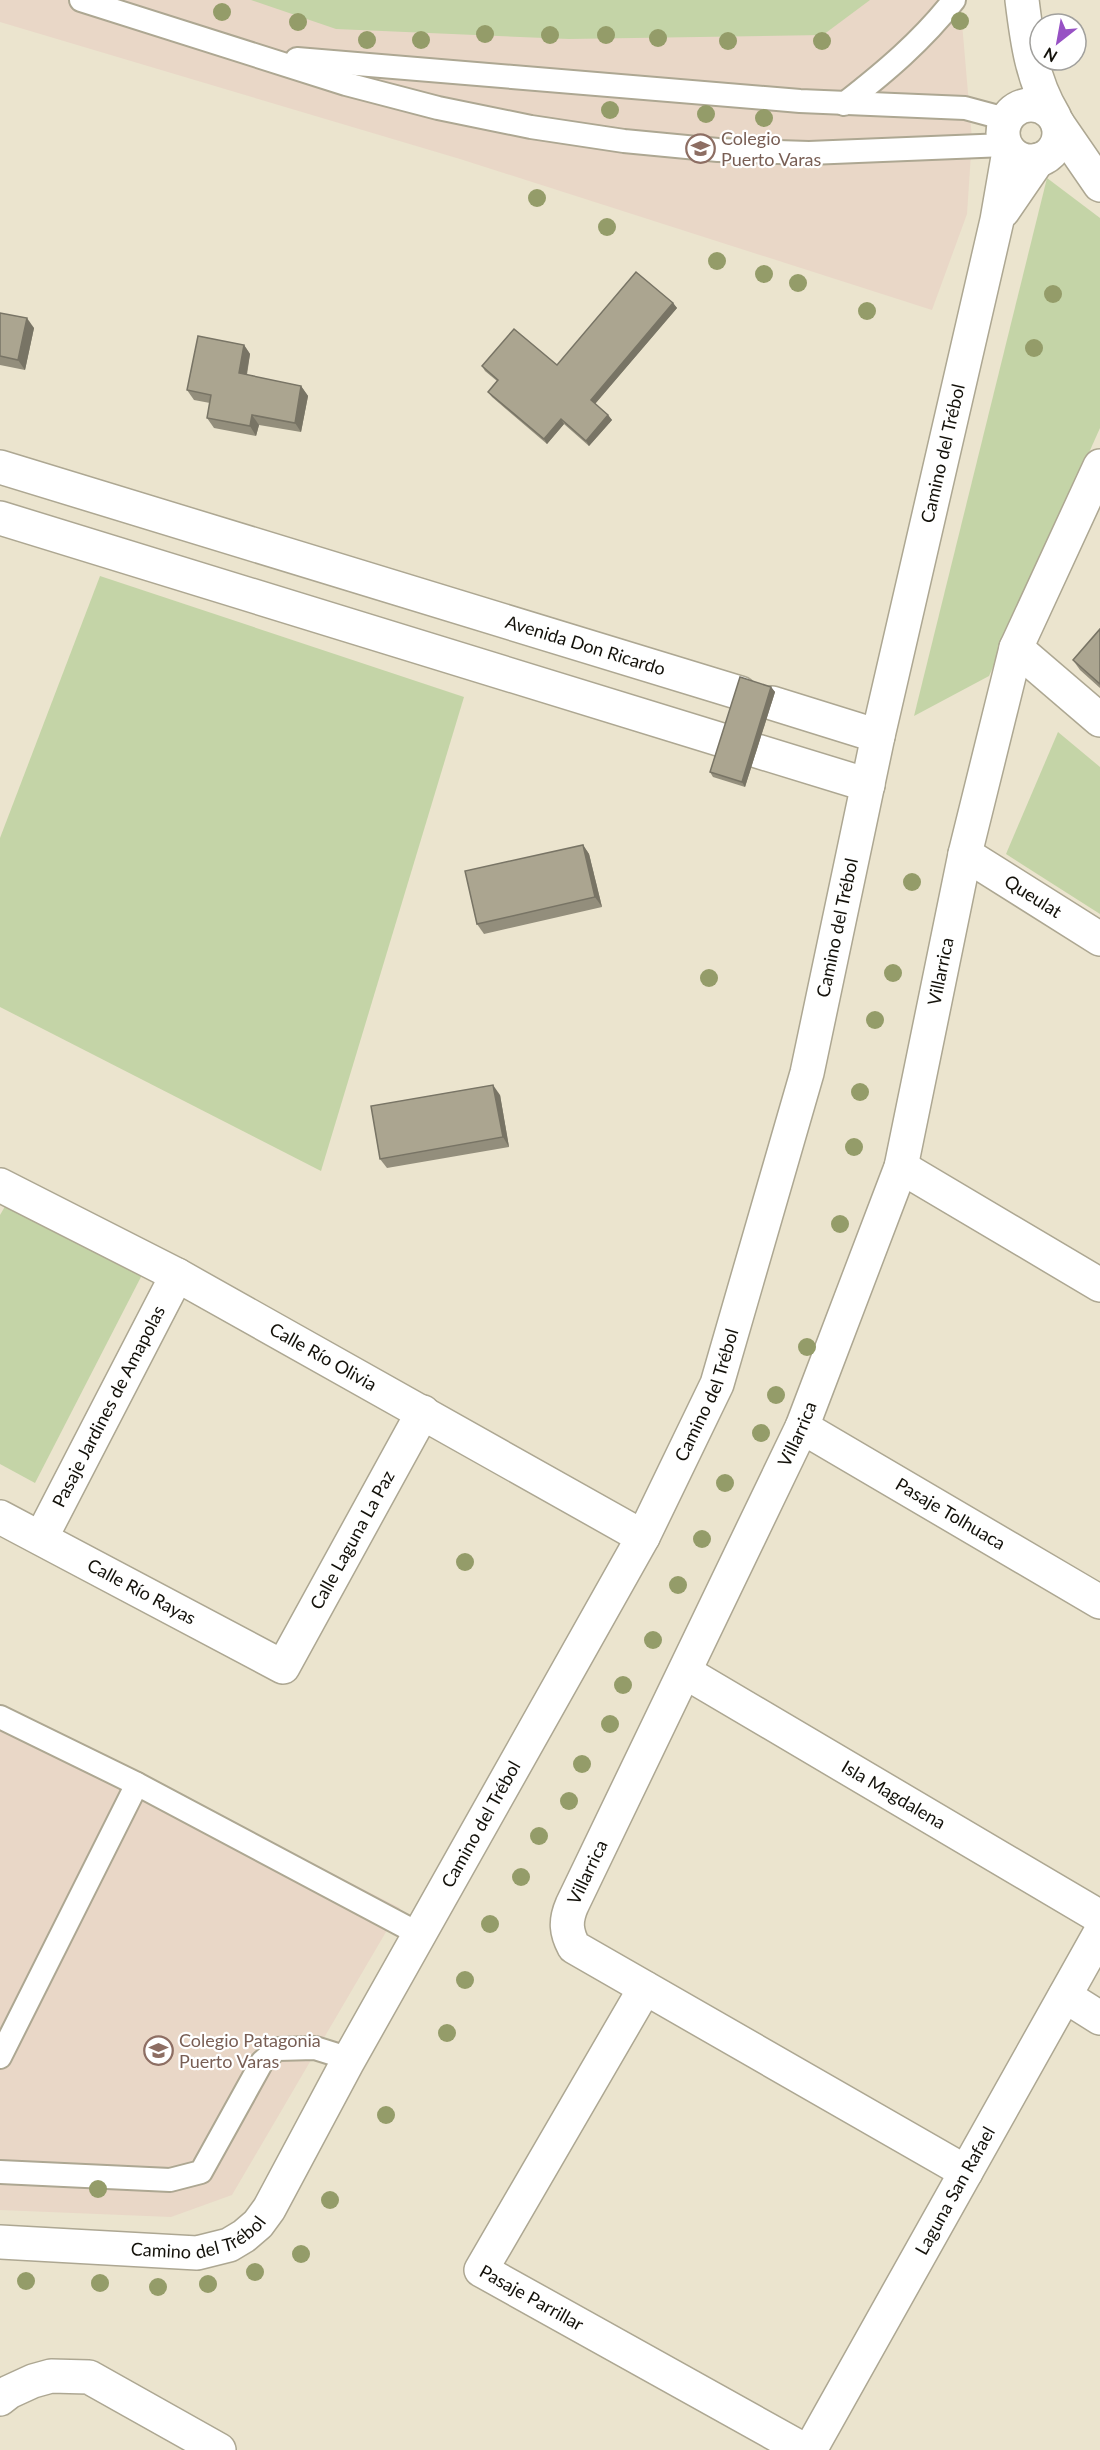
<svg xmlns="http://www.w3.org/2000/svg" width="1100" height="2450" font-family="Lato,sans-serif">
	<rect width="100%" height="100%" fill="#ebe4ce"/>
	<g fill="#e9d7c7">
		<polygon points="0,0 960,0 972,139 967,214 932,310 460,159 0,22"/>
		<polygon points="0,1704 400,1908 232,2195 171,2217 0,2210"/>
	</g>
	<g fill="#c4d4a7">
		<polygon points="251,0 870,0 823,35 569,39 336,29"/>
		<polygon points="1047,178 1100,218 1100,428 989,676 914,716"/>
		<polygon points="100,576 464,697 321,1171 0,1007 0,838"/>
		<polygon points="1058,732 1100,767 1100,914 1006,854"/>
		<polygon points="7,1203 143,1273 35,1483 0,1464 0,1215"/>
	</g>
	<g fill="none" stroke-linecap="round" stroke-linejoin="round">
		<defs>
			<g id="service">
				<polyline points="81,0 346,84 438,108 531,127 624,141 718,150 809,153 1005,145"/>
				<polyline points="297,59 800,101 965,108 1006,119"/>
				<path d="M844,104C885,72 922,41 954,0"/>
				<polyline points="0,1717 137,1784 419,1934"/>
				<polyline points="0,2057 137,1784"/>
				<polyline points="0,2172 170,2180 201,2172 262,2062 277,2049 315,2048 350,2059"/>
			</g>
			<g id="minor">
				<polyline points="1003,211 1038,160"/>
				<path id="s1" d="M0,467L740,693"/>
				<polyline points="0,518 725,741"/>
				<polyline points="1016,648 1100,720"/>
				<polyline points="772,703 878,736"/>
				<polyline points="757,751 868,785"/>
				<path id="s2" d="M965,854L1100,939"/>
				<polyline points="901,1167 1100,1285"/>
				<path id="s3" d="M0,1185L177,1275L643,1537"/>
				<path id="s4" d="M802,1427L1100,1602"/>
				<path id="s5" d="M0,1517L283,1667L423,1412"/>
				<path id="s6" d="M41,1538L177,1275"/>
				<path id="s7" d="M685,1672L1100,1917"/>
				<path id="s8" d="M645,1988L481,2270L804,2450"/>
				<polyline points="1065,1996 1100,2018"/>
				<path id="s9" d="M966,2172L574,1947C566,1932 565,1921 572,1905L802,1427L901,1167L965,854L1016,648L1100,466"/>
				<path id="s10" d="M0,2242L197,2253L229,2245L244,2236L258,2224L269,2209L347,2063L643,1537L717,1384L807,1073L878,736L997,220L1009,151"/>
				<polyline points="0,2399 9,2392 33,2381 51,2376 89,2377 219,2450"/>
				<path id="s11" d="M810,2450L1100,1933"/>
			</g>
			<g id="tertiary">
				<path d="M1022,0C1027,41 1032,80 1054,116"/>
				<circle cx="1031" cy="133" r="28"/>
				<polyline points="1058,124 1100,185"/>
			</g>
		</defs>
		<use href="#service" stroke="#ada792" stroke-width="26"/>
		<use href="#minor" stroke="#ada792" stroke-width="36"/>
		<use href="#tertiary" stroke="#ada792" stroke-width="36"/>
		<use href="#service" stroke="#fff" stroke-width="22"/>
		<use href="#minor" stroke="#fff" stroke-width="33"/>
		<use href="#tertiary" stroke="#fff" stroke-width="33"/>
	</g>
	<g fill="#949c69">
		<circle cx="222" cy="12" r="9"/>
		<circle cx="960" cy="21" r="9"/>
		<circle cx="298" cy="22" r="9"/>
		<circle cx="485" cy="34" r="9"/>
		<circle cx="550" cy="35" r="9"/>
		<circle cx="606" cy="35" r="9"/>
		<circle cx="658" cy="38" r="9"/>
		<circle cx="367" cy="40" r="9"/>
		<circle cx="421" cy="40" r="9"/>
		<circle cx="728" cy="41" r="9"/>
		<circle cx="822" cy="41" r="9"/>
		<circle cx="610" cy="110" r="9"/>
		<circle cx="706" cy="114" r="9"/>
		<circle cx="764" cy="118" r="9"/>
		<circle cx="537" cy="198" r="9"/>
		<circle cx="607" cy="227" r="9"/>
		<circle cx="717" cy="261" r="9"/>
		<circle cx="764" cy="274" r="9"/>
		<circle cx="798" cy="283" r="9"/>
		<circle cx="1053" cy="294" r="9"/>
		<circle cx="867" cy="311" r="9"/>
		<circle cx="1034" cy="348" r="9"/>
		<circle cx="912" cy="882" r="9"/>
		<circle cx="893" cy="973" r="9"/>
		<circle cx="709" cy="978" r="9"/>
		<circle cx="875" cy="1020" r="9"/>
		<circle cx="860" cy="1092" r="9"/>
		<circle cx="854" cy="1147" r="9"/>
		<circle cx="840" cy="1224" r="9"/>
		<circle cx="807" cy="1347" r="9"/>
		<circle cx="776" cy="1395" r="9"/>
		<circle cx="761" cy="1433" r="9"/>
		<circle cx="725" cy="1483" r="9"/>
		<circle cx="702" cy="1539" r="9"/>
		<circle cx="465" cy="1562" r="9"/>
		<circle cx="678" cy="1585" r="9"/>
		<circle cx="653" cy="1640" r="9"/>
		<circle cx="623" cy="1685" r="9"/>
		<circle cx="610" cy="1724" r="9"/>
		<circle cx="582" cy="1764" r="9"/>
		<circle cx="569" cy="1801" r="9"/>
		<circle cx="539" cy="1836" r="9"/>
		<circle cx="521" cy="1877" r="9"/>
		<circle cx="490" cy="1924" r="9"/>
		<circle cx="465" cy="1980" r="9"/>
		<circle cx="447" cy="2033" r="9"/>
		<circle cx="386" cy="2115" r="9"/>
		<circle cx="98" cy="2189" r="9"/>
		<circle cx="330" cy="2200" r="9"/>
		<circle cx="301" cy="2254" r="9"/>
		<circle cx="255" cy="2272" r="9"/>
		<circle cx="26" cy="2281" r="9"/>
		<circle cx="100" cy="2283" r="9"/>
		<circle cx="208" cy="2284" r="9"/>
		<circle cx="158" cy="2287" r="9"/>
	</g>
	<g fill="#938e7c">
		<polygon points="673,303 677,308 595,404 608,415 612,420 589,446 564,424 547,444 492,397 488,392 497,381 485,371 482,366 557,365"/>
		<polygon points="0,313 34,328 25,370 0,365"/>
		<polygon points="244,345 250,354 247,375 301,386 308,396 301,432 259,425 256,436 214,428 207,418 210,403 194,400 187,390"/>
		<polygon points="1100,629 1100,688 1080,670 1073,660"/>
		<polygon points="771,687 775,692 745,787 713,777 710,772"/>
		<polygon points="583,845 589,854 602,907 484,934 477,924"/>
		<polygon points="500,1095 509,1147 387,1168 380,1159"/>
	</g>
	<g fill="#787465">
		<polygon points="673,303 677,308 594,405 591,400"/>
		<polygon points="27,318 34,328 25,370 18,360"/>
		<polygon points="244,345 250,354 245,383 239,373"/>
		<polygon points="301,386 308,396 301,432 295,423"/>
		<polygon points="252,415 259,425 256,436 250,426"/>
		<polygon points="608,415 612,420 589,446 586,441"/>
		<polygon points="561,419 564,424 547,444 544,439"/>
		<polygon points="771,687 775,692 745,787 742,782"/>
		<polygon points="583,845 589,854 602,907 595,897"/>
		<polygon points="493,1085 500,1095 509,1147 503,1137"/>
	</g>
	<g fill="#aba590" stroke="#787465" stroke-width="1.5">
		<polygon points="636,272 673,303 591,400 608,415 586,441 561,419 544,439 488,392 498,380 482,366 514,329 557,365"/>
		<polygon points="0,313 27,318 18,360 0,356"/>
		<polygon points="198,336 244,345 239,373 301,386 295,423 252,415 250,426 207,418 211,395 187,390"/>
		<polygon points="1100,629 1100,684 1073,660"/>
		<polygon points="740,677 771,687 742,782 710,772"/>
		<polygon points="583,845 595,897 477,924 465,871"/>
		<polygon points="493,1085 503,1137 380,1159 371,1106"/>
	</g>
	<defs>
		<symbol id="school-ring" viewBox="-11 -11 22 22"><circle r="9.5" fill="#fff" stroke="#8d6e63" stroke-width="1.5"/><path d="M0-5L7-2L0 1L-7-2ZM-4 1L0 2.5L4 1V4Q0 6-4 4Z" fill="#8d6e63"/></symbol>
	</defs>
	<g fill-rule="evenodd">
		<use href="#school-ring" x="684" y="132" width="33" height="33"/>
		<use href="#school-ring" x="142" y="2034" width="33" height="33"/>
	</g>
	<g text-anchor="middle" stroke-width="4.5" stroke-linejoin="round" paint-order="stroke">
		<g font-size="18" fill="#785e54" stroke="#fff" text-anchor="start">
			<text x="721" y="145">Colegio<tspan x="721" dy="21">Puerto Varas</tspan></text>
			<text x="179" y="2047">Colegio Patagonia<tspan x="179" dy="21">Puerto Varas</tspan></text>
		</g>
		<g font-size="18" fill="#13110a" stroke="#fff">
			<text dy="6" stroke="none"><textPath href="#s10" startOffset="2182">Camino del Trébol</textPath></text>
			<text dy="6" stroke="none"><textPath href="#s1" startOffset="612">Avenida Don Ricardo</textPath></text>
			<text dy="6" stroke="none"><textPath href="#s2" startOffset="80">Queulat</textPath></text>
			<text dy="6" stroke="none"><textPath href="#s10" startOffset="1696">Camino del Trébol</textPath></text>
			<text dy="6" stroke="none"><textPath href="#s9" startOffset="1504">Villarrica</textPath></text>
			<text dy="6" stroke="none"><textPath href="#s3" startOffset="366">Calle Río Olivia</textPath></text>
			<text dy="6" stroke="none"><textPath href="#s10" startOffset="1210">Camino del Trébol</textPath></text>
			<text dy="6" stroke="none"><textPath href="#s6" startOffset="148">Pasaje Jardines de Amapolas</textPath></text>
			<text dy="6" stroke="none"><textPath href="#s9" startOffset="1018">Villarrica</textPath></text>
			<text dy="6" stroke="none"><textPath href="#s4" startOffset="172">Pasaje Tolhuaca</textPath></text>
			<text dy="6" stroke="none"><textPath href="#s5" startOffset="465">Calle Laguna La Paz</textPath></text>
			<text dy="6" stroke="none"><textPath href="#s5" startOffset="160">Calle Río Rayas</textPath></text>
			<text dy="6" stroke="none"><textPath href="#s7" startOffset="242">Isla Magdalena</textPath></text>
			<text dy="6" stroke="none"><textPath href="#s10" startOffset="724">Camino del Trébol</textPath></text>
			<text dy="6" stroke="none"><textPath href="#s9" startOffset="532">Villarrica</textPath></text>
			<text dy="6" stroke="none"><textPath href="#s11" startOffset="297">Laguna San Rafael</textPath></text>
			<text dy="6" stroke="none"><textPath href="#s10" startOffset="202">Camino del Trébol</textPath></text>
			<text dy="6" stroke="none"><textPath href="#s8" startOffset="384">Pasaje Parrillar</textPath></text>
		</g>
	</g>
	<g transform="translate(1058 42) rotate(211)"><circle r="28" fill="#ffffff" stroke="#a1a09d" stroke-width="1.5"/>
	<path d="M0-4.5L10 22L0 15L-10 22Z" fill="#9751c4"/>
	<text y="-9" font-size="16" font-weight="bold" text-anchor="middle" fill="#13110a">N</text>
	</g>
</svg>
